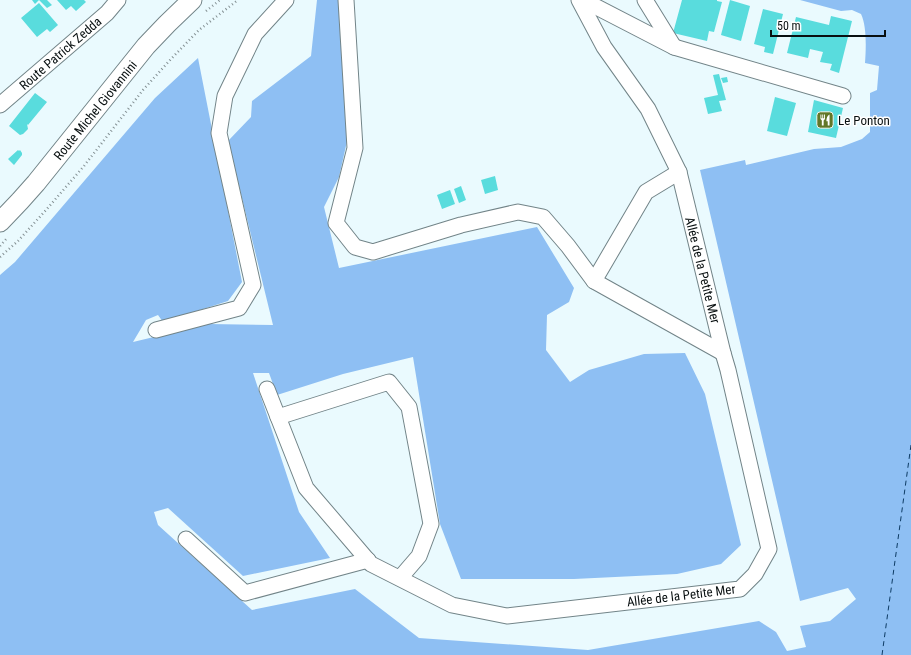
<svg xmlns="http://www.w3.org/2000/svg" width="911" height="655" font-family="'Roboto Condensed',sans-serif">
	<rect width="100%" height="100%" fill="#eafafe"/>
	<path fill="#8ebff3" d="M317,0H341L350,128L339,177L324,207L339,268L537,227L574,288L569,302L547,315L546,350L570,382L589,370L644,354L685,353L705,394L741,545L721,564L677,574L574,579H461L440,524L413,357L343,374L277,395L269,373H253L299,512L330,558L243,576L168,508L154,512L158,525L252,610L355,589L419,638L588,650L759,621L776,632L787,651L806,647L800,626L830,621L856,599L848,588L800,601L700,170L745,160L746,165L814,149L841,147L862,139L870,132V93L877,90L879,66L865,63C866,50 867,26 861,14L852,10L841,11L800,0H911V655H0V275L15,262L155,98L198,58L242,282L228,301L163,322L158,315L146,320L133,342L208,324L273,325L228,141L251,117L252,101L311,56Z"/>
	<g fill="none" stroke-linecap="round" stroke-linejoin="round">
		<polyline stroke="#0d3b64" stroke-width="1" stroke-dasharray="5 4" stroke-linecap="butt" points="882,655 911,445"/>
	</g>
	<g fill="#59dcdd">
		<polygon points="32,0 47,0 52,5 47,8 39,0 35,4"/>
		<polygon points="57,0 84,0 86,2 76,11 71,6 66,10"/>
		<polygon points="682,0 717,0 717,1 722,2 714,32 709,31 707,41 673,33"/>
		<polygon points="730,0 750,6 741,41 721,35"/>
		<polygon points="39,3 58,25 50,32 47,29 37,37 21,18"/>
		<polygon points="763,9 783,14 773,54 764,52 765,47 754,44"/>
		<polygon points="831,16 852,21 839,73 830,70 832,64 820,62 823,52 810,49 808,58 787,53 796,17 829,25"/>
		<polygon points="719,74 726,100 719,101 722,111 708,114 704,98 718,95 713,75"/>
		<polygon points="727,77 728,82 723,83 721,78"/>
		<polygon points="35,93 47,102 28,125 27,124 28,129 23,134 20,135 9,126"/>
		<polygon points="775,97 796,103 787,136 767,131"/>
		<polygon points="814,100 843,108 836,138 808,132"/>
		<polygon points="18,150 19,151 20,150 22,153 22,155 14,165 8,159"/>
		<polygon points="495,176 498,190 485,194 481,180"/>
		<polygon points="461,186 466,200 459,203 454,189"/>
		<polygon points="450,190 455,204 442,209 437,195"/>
	</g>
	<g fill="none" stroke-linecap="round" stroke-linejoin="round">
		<defs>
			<g id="minor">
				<polyline points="346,0 355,148 336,223 355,247 373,252 461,225 518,212 543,217 568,246 594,281 723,353"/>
				<polyline points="583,0 674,47 843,96"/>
				<polyline points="645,0 674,47"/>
				<polyline points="0,105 107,13 118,0"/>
				<polyline points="594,281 646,192 679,172"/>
				<polyline points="156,330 239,308 253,285 219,133 225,96 255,34 286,0"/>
				<polyline points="267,389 306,488 371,564 452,605 507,616 740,589 755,574 769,549 728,370 723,353 679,172 648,109 604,47 579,0"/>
				<polyline points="278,417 389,382 409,407 431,524 419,556 400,578"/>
				<polyline points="186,539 245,593 368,560"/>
			</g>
			<polyline id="major" points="0,222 20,201 36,183 146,46 167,24 192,0"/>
		</defs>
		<use href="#minor" stroke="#728488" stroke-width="17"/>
		<use href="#major" stroke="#728488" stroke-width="21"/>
		<g stroke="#849093" stroke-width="2.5" stroke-dasharray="1 3" stroke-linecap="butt">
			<polyline points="206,11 220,0"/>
			<polyline points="0,246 8,237"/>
			<polyline points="0,257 18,241 46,210 84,166 143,90 171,59 199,30 238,0"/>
		</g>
		<use href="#minor" stroke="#fff" stroke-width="15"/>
		<use href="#major" stroke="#fff" stroke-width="19"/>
	</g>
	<defs>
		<symbol id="restaurant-square" viewBox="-11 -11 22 22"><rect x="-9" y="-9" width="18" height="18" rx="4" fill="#627728" stroke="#fff"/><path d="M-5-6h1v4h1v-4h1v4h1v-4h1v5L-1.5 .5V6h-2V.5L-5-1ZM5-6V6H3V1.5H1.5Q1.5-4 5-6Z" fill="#fff"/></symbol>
	</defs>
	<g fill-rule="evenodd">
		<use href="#restaurant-square" x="815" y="110" width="20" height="20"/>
	</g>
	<g text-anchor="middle" stroke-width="3" stroke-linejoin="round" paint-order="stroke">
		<g font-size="13" fill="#080f10" stroke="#fff">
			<text transform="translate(60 53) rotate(-41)" y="5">Route Patrick Zedda</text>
			<text transform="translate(95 110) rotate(-51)" y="5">Route Michel Giovannini</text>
			<text transform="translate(703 270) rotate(76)" y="5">Allée de la Petite Mer</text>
			<text transform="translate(681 595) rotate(-7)" y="5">Allée de la Petite Mer</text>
		</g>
		<g font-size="13" fill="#080f10" stroke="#fff" text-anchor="start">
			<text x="838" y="125">Le Ponton</text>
		</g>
	</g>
	<path d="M771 30v6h114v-6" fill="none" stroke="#080f10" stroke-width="2"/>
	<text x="777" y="30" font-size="12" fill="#080f10" stroke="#ffffff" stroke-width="3" paint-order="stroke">50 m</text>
</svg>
